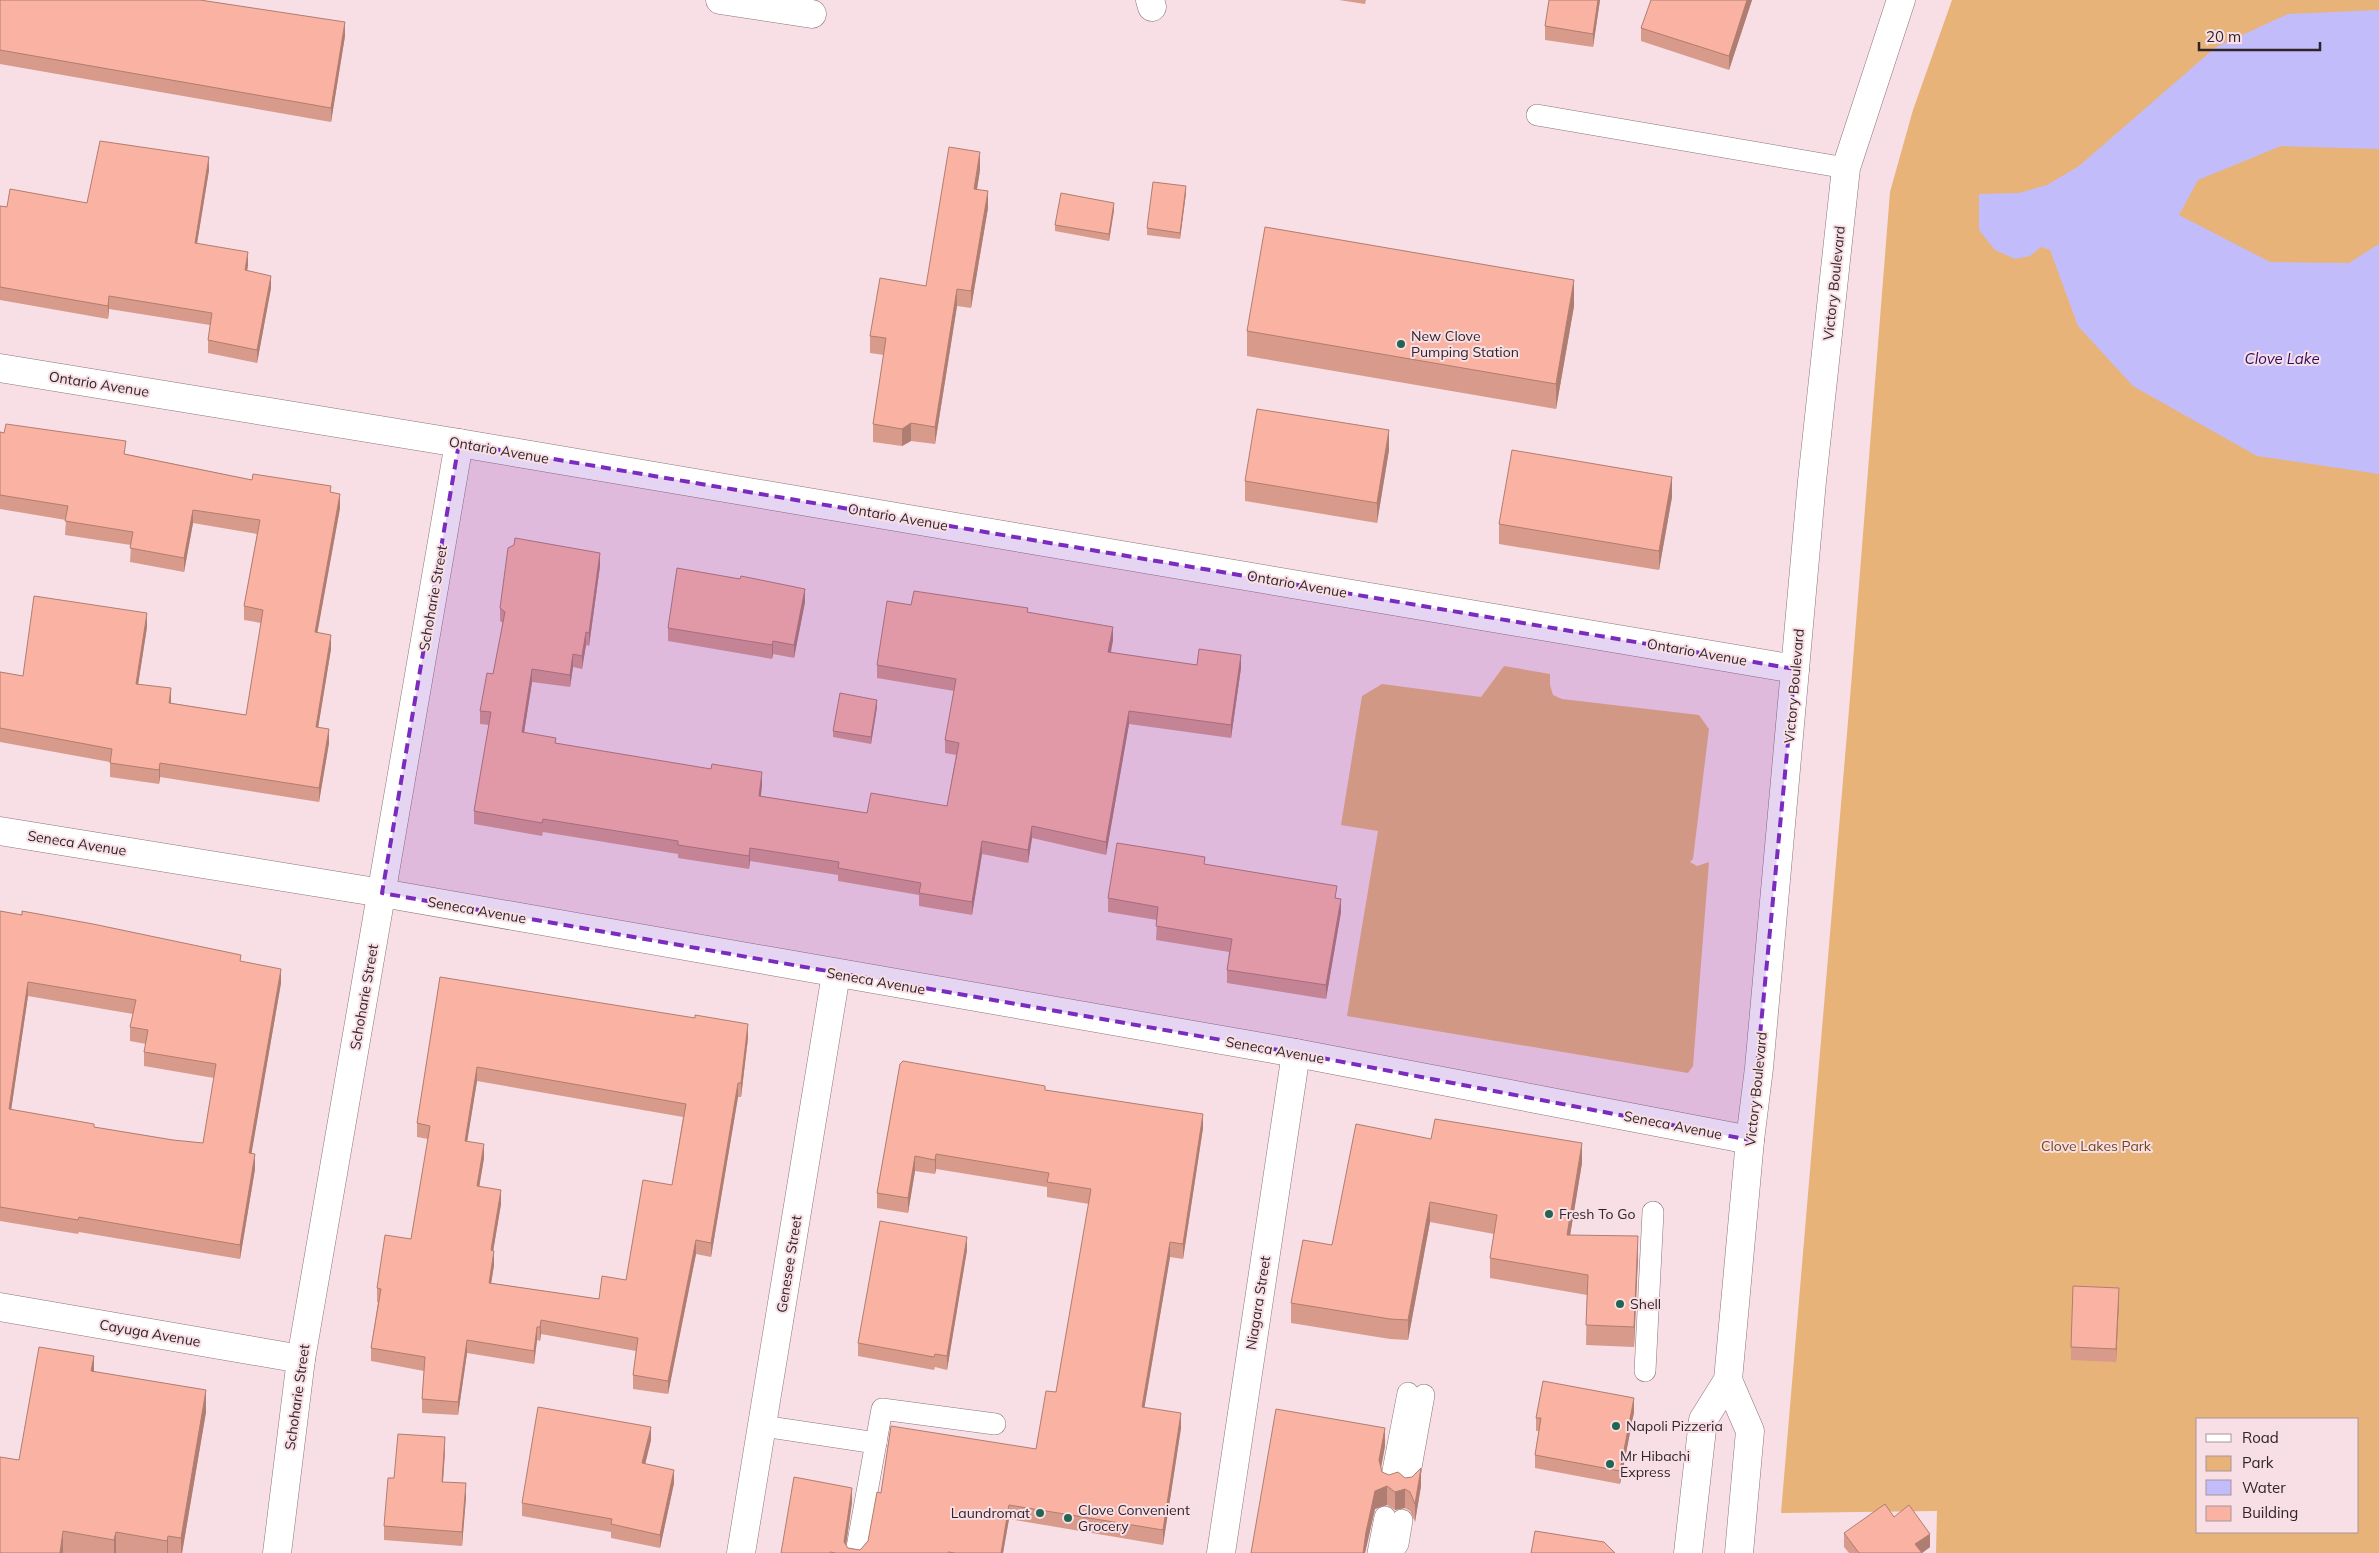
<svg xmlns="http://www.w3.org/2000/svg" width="2379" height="1553" font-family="Mulish,sans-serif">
	<rect width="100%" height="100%" fill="#f8dee5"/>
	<g fill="#e8b379" fill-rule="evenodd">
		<path d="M1952,0H2379V1553H1936L1937,1511L1781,1513L1851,686L1890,192L1913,110ZM2198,1419H2358V1532H2198Z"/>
		<polygon points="1504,666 1550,674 1550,685 1553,695 1562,699 1699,715 1709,729 1693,859 1690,862 1697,866 1709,862 1693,1066 1688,1073 1347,1016 1378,831 1341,825 1362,696 1382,684 1481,697"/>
	</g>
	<polygon fill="#c3bcfa" points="2379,10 2379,149 2281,146 2198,180 2179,215 2270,262 2349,263 2379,244 2379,474 2257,456 2133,386 2078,326 2050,250 2041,247 2030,256 2015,259 1995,250 1979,230 1979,194 2019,193 2047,185 2079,166 2216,47 2288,14"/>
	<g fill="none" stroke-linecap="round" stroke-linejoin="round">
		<defs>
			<g id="lane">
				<polyline points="1537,115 1846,168"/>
				<polyline points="1645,1371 1653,1212"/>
				<polyline points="762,1426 876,1443"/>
				<polyline points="1391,1481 1408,1393"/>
				<polyline points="1408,1484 1424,1395"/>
				<polyline points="856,1553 882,1409 995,1424"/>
				<polyline points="1378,1553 1385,1517"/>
				<polyline points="1391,1553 1398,1544 1402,1520"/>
			</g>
			<g id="street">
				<polyline points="720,0 812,14"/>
				<polyline points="1150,0 1152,7"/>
				<polyline points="0,368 459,443 1795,669"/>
				<polyline points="0,831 382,893 1296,1053 1750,1140"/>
				<polyline points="0,1307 301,1359"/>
				<polyline points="277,1553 301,1359 459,443"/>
				<polyline points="741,1553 836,974"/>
				<polyline points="1221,1553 1296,1053"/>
			</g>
			<g id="secondary">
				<polyline points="1728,1380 1750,1431 1739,1553"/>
				<polyline points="1688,1553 1703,1420 1728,1380 1750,1140 1759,1068 1812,481 1846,168 1901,0"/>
			</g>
		</defs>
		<use href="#lane" stroke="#8b747a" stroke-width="22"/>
		<use href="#street" stroke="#8b747a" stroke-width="29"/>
		<use href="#secondary" stroke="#8b747a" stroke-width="29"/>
		<use href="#lane" stroke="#fff" stroke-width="21"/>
		<use href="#street" stroke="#fff" stroke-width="28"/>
		<use href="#secondary" stroke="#fff" stroke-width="28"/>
	</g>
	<g fill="#d79a8b" fill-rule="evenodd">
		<polygon points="0,0 345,36 331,122 0,64"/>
		<polygon points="1339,0 1366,0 1365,4"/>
		<polygon points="1549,0 1600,0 1593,47 1545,40 1545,26"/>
		<polygon points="1752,0 1729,70 1641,41 1641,28"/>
		<polygon points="209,170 197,243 248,265 247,271 271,288 257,363 208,353 208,340 210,325 109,309 108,319 0,300 0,206 7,207 87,203"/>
		<polygon points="980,170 977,190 988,208 971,308 957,306 935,444 911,441 902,446 873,442 873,424 884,355 870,353 870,336 926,286"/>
		<polygon points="1186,193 1180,239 1147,235 1147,228"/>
		<polygon points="1114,210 1109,241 1055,231 1055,225"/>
		<polygon points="1574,306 1556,409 1247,356 1247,331"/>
		<polygon points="0,432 126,454 252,480 331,492 340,508 317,633 331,649 318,727 329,743 319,802 160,777 159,784 110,777 110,762 0,742 0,672 23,676 147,627 138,684 171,703 246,715 261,623 244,620 244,606 257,534 193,523 184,572 130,562 131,545 65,535 66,520 0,509"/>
		<polygon points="1389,450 1377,523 1245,501 1245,481"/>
		<polygon points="1672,497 1659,570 1499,544 1499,524"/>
		<polygon points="600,566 589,646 586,645 582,669 573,667 570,687 532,682 524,733 556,743 762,785 761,796 867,813 947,806 956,755 945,753 945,740 954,691 877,678 877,665 911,605 1028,612 1113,640 1111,653 1197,665 1241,668 1231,738 1129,724 1106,855 1032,838 1028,863 982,854 972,915 919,906 919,895 838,881 838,875 750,861 749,869 678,858 678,854 543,832 542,836 474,824 474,811 489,725 480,724 480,711 493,674 503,623 500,621 500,608"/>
		<polygon points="805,602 794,658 773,654 772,659 668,641 668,628"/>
		<polygon points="877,707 871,744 833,737 833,731"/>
		<polygon points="1205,865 1337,898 1341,912 1326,999 1227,983 1227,970 1229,952 1156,940 1157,920 1108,912 1108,898"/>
		<path d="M0,911L241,962L281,983L251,1154L255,1169L240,1259L79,1232L78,1234L0,1221ZM28,996L133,1014L130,1027V1041L146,1044L144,1052V1066L214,1078L203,1143L173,1140L94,1127L11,1110Z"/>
		<path d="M440,977L748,1038L741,1097H738L711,1257L696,1254L668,1394L633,1389V1375L636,1351L541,1334L540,1341L537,1340L534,1364L467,1353L458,1415L422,1413V1399L424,1371L371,1361V1348L378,1302H377V1288L411,1239L428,1139L417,1137V1123ZM477,1081L683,1117L672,1185L626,1280L599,1299L491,1283L494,1265L493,1251L501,1204L479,1187L484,1158L467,1141Z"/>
		<polygon points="900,1064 1045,1090 1203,1128 1183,1259 1170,1257 1144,1408 1181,1428 1163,1545 1009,1519 1003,1553 781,1553 852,1502 846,1545 848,1548 860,1550 868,1541 881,1493 1036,1449 1056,1392 1089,1204 1047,1197 1047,1187 936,1169 935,1174 915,1171 908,1213 877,1208 877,1193"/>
		<polygon points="1431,1139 1582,1163 1570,1235 1638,1256 1634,1347 1586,1345 1587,1295 1490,1278 1490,1258 1494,1234 1430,1222 1408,1340 1390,1339 1291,1323 1291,1303 1332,1245"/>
		<polygon points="967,1250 947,1370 935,1367 934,1370 858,1356 858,1343"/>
		<polygon points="2119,1302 2116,1362 2071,1360 2071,1347"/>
		<polygon points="94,1371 206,1412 182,1553 0,1553"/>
		<polygon points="1634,1412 1620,1484 1535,1468 1535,1455 1539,1431 1536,1431 1536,1418"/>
		<polygon points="651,1440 645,1464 674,1483 660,1548 611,1538 611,1532 522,1516 522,1503"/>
		<polygon points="1385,1446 1381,1467 1382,1472 1389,1475 1405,1478 1421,1486 1415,1522 1410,1511 1405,1508 1395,1510 1387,1505 1375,1509 1365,1553 1251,1553"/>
		<polygon points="445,1451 443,1482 466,1497 462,1546 384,1540 384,1526"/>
		<polygon points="1894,1517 1930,1547 1922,1553 1849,1553 1844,1547 1844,1533"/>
	</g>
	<g fill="#af7d71">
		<polygon points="1598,0 1600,0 1593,47 1593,34"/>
		<polygon points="1747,0 1752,0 1729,70 1729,56"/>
		<polygon points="345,22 345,36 331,122 331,108"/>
		<polygon points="980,152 980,170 974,207 974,189"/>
		<polygon points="209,157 209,170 195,256 195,243"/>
		<polygon points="1186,186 1186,193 1180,239 1180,233"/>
		<polygon points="988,191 988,208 971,308 971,291"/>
		<polygon points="1114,203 1114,210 1109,241 1109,234"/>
		<polygon points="248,252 248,265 245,283 245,270"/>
		<polygon points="271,276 271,288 257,363 257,350"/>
		<polygon points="1574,280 1574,306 1556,409 1556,384"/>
		<polygon points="957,289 957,306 935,444 935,427"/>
		<polygon points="109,296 109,309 108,319 108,306"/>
		<polygon points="911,423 911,441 902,446 902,429"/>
		<polygon points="1389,430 1389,450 1377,523 1377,503"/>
		<polygon points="1672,477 1672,497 1659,570 1659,551"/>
		<polygon points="340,494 340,508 315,646 315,632"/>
		<polygon points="193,510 193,523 184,572 184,558"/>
		<polygon points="600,553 600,566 589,646 589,633"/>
		<polygon points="805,589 805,602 794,658 794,645"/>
		<polygon points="147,613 147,627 136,698 136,684"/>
		<polygon points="1113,627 1113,640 1108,665 1108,652"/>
		<polygon points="586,632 586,645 582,669 582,656"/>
		<polygon points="331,635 331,649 316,741 316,727"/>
		<polygon points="773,641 773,654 772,659 772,645"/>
		<polygon points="573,654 573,667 570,687 570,675"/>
		<polygon points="1241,655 1241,668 1231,738 1231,725"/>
		<polygon points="532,669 532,682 522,745 522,732"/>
		<polygon points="171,688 171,702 169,717 169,703"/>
		<polygon points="877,700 877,707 871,744 871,737"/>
		<polygon points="1129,711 1129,724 1106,855 1106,842"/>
		<polygon points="329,729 329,743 319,802 319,788"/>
		<polygon points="160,763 160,777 159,784 159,770"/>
		<polygon points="762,772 762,785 759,809 759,796"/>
		<polygon points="1032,826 1032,838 1028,863 1028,850"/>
		<polygon points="982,841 982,854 972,915 972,902"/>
		<polygon points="750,848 750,861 749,869 749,856"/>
		<polygon points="1341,899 1341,912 1326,999 1326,985"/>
		<polygon points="281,969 281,983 249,1168 249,1153"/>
		<polygon points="28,982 28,996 9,1124 9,1109"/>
		<polygon points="748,1024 748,1038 741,1097 741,1083"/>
		<polygon points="477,1067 477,1081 465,1155 465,1141"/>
		<polygon points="738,1083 738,1097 711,1257 711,1243"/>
		<polygon points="1203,1114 1203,1128 1183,1259 1183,1244"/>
		<polygon points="1582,1143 1582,1163 1567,1254 1567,1235"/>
		<polygon points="484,1144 484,1158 477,1200 477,1186"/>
		<polygon points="255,1154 255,1169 240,1259 240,1245"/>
		<polygon points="936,1154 936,1169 935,1174 935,1160"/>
		<polygon points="915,1156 915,1171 908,1213 908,1198"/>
		<polygon points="501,1190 501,1204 491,1264 491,1250"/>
		<polygon points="1430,1202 1430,1222 1408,1340 1408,1320"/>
		<polygon points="1638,1236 1638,1256 1634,1347 1634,1327"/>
		<polygon points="967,1237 967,1250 947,1370 947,1356"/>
		<polygon points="696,1240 696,1254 668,1394 668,1381"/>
		<polygon points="1170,1242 1170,1257 1142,1422 1142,1407"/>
		<polygon points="494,1251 494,1265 489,1297 489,1283"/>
		<polygon points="2119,1288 2119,1302 2116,1362 2116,1349"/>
		<polygon points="541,1320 541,1334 540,1341 540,1327"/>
		<polygon points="537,1327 537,1340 534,1364 534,1351"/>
		<polygon points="467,1340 467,1353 458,1415 458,1402"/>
		<polygon points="94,1356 94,1378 91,1371"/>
		<polygon points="206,1390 206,1412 182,1553 181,1553 181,1538"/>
		<polygon points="1634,1398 1634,1412 1620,1484 1620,1471"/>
		<polygon points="1181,1413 1181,1428 1163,1545 1163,1530"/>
		<polygon points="651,1427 651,1440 642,1477 642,1463"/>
		<polygon points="1385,1428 1385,1446 1379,1479 1379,1460"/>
		<polygon points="445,1437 445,1451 442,1495 442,1482"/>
		<polygon points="1421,1468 1421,1486 1415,1522 1415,1504"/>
		<polygon points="674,1470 674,1483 660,1548 660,1535"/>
		<polygon points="466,1483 466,1497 462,1546 462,1532"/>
		<polygon points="1387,1486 1387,1505 1375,1509 1365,1553 1363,1553 1366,1532 1375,1491"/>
		<polygon points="852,1488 852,1502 845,1553 844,1542"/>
		<polygon points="1405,1489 1405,1508 1395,1510 1395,1492"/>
		<polygon points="1009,1505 1009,1519 1003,1553 1001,1553"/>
		<polygon points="63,1531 63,1553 60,1553"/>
		<polygon points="116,1532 116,1553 114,1553 114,1540"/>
		<polygon points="1930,1534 1930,1547 1922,1553 1915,1544"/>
		<polygon points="168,1536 168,1553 167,1553 167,1541"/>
	</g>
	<g fill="#fab3a2" stroke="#af7d71" fill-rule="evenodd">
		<polygon points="0,0 200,0 345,22 331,108 0,50"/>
		<polygon points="1549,0 1598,0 1593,34 1545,26"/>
		<polygon points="1651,0 1747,0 1729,56 1641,28"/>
		<polygon points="100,141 209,157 195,243 248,252 245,270 271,276 257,350 208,340 212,313 109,296 108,306 0,287 0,206 7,207 10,189 87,203"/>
		<polygon points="949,147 980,152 974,189 988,191 971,291 957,289 935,427 911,423 902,429 873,424 886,338 870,336 880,278 926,286"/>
		<polygon points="1153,182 1186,186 1180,233 1147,228"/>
		<polygon points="1061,193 1114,203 1109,234 1055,225"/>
		<polygon points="1265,227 1574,280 1556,384 1247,331"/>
		<polygon points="1257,409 1389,430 1377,503 1245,481"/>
		<polygon points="6,424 126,441 124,454 252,480 253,474 331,486 330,492 340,494 315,632 331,635 316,727 329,729 319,788 160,763 159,770 110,763 112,749 0,728 0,672 23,676 34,596 147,613 136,684 171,688 169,703 246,715 263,610 244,606 260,520 193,510 184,558 130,548 133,532 65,521 68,506 0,495 0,432 4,433"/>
		<polygon points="1512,450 1672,477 1659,551 1499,524"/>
		<polygon points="515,538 600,553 589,633 586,632 582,656 573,654 570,675 532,669 522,732 556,738 555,743 711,769 712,764 762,772 759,796 867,813 871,793 947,806 959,743 945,740 956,679 877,665 887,601 911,605 914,591 1028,608 1027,612 1113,627 1108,652 1197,665 1199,649 1241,655 1231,725 1129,711 1106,842 1032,826 1028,850 982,841 972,902 919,893 921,883 838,868 839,862 750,848 749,856 678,845 678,841 543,819 542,823 474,811 491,712 480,711 487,673 493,674 505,612 500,608 508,548 514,545"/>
		<polygon points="677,568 740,579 741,576 805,589 794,645 773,641 772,645 668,628"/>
		<polygon points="840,693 877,700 871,737 833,731"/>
		<polygon points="1117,843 1205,857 1204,864 1337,886 1335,898 1341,899 1326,985 1227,970 1232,939 1156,926 1158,907 1108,898"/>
		<path d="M0,911L22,915V911L93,924L241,955L240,961L281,969L249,1153L255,1154L240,1245L79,1217L78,1220L0,1207ZM28,982L136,1000L130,1027L148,1030L144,1052L216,1064L203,1143L173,1140L94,1127V1124L9,1109Z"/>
		<path d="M440,977L695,1018V1015L748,1024L741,1083H738L711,1243L696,1240L668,1381L633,1375L638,1338L541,1320L540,1327H537L534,1351L467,1340L458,1402L422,1399L425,1357L371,1348L381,1289L377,1288L385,1235L411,1239L430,1126L417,1123ZM477,1067L686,1104L672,1185L643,1180L626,1280L602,1276L599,1299L489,1283L494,1251L491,1250L501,1190L477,1186L484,1144L465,1141Z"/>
		<polygon points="903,1061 1045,1086 1045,1090 1203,1114 1183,1244 1170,1242 1142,1407 1181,1413 1163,1530 1009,1505 1001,1553 956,1553 948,1552 948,1553 836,1553 830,1552 829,1553 781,1553 794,1477 852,1488 844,1542 848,1548 860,1550 868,1541 877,1492 881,1493 891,1426 1036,1449 1046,1391 1056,1392 1091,1189 1047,1182 1049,1173 936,1154 935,1160 915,1156 908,1198 877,1193 900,1064"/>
		<polygon points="1435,1119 1582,1143 1567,1235 1638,1236 1634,1327 1586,1325 1588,1275 1490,1258 1497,1215 1430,1202 1408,1320 1390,1319 1291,1303 1303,1240 1332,1245 1356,1124 1431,1139"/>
		<polygon points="880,1221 967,1237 947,1356 935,1354 934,1357 858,1343"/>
		<polygon points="2073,1286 2119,1288 2116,1349 2071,1347"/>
		<polygon points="39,1347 94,1356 91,1371 206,1390 181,1538 168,1536 167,1541 116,1532 114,1540 63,1531 60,1553 0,1553 0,1457 19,1460"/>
		<polygon points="1543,1381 1634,1398 1620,1471 1535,1455 1541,1418 1536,1418"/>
		<polygon points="538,1407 651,1427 642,1463 674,1470 660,1535 611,1524 612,1519 522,1503"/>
		<polygon points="1276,1409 1385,1428 1379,1460 1382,1472 1389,1475 1398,1472 1405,1478 1412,1477 1421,1468 1415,1504 1410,1492 1405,1489 1395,1492 1387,1486 1375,1491 1366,1532 1363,1553 1251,1553"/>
		<polygon points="398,1434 445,1437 442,1482 466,1483 462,1532 384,1526 388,1478 394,1478"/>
		<polygon points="1885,1504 1894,1517 1909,1505 1930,1534 1915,1544 1922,1553 1859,1553 1844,1533"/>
		<polygon points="1535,1531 1604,1542 1615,1553 1531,1553"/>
	</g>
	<path fill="#7b2cbf" fill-opacity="0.2" stroke="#7b2cbf" stroke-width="4" stroke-dasharray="10 6" stroke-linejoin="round" d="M459,443L1795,669L1750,1140L1296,1053L382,893Z"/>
	<g fill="#236453" stroke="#f8dee5" stroke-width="2">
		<circle cx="1401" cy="344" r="5"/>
		<circle cx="1549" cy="1214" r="5"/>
		<circle cx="1620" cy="1304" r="5"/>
		<circle cx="1616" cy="1426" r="5"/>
		<circle cx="1610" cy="1464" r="5"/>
		<circle cx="1040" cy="1513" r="5"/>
		<circle cx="1068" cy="1518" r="5"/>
	</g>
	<g text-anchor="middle" stroke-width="4" stroke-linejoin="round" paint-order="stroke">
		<g font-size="14" fill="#2f2528" stroke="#f8dee5">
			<text transform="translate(1834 283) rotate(-84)" y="5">Victory Boulevard</text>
			<text transform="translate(99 384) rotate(9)" y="5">Ontario Avenue</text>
			<text transform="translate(499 450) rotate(10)" y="5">Ontario Avenue</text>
			<text transform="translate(898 517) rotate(10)" y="5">Ontario Avenue</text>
			<text transform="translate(1297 584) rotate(10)" y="5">Ontario Avenue</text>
			<text transform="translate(433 598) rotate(-80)" y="5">Schoharie Street</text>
			<text transform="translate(1697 652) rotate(10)" y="5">Ontario Avenue</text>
			<text transform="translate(1794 686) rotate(-85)" y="5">Victory Boulevard</text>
			<text transform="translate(77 843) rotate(9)" y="5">Seneca Avenue</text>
			<text transform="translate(477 910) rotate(10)" y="5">Seneca Avenue</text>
			<text transform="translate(876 981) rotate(10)" y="5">Seneca Avenue</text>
			<text transform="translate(364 997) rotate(-80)" y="5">Schoharie Street</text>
			<text transform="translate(1275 1050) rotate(10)" y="5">Seneca Avenue</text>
			<text transform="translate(1756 1089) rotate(-84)" y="5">Victory Boulevard</text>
			<text transform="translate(1673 1125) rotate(11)" y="5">Seneca Avenue</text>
			<text transform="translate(789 1264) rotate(-81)" y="5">Genesee Street</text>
			<text transform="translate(1258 1303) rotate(-81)" y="5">Niagara Street</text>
			<text transform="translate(150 1333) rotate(10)" y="5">Cayuga Avenue</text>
			<text transform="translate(297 1397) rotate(-82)" y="5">Schoharie Street</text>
		</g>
		<g font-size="14" fill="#2f2528" stroke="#f8dee5" text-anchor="start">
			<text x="1411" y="341">New Clove<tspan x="1411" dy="16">Pumping Station</tspan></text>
			<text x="1559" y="1219">Fresh To Go</text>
			<text x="1630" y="1309">Shell</text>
			<text x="1626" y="1431">Napoli Pizzeria</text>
			<text x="1620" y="1461">Mr Hibachi<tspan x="1620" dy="16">Express</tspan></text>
			<text x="1078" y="1515">Clove Convenient<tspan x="1078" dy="16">Grocery</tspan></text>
			<text x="1030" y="1518" text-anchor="end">Laundromat</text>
		</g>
		<g font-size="14" fill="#714917" stroke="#f8dee5">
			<text x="2096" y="1151">Clove Lakes Park</text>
		</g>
		<g font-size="15" font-style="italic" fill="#2d0f67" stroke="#f8dee5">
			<text x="2282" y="364">Clove Lake</text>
		</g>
	</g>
	<rect x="2196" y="1418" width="162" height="115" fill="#f8dee5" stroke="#a89499"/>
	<rect x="2206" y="1434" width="25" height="8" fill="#ffffff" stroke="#a89499"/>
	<text x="2242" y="1443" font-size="15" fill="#2f2528">Road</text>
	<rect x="2206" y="1456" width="25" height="15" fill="#e8b379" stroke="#a89499"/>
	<text x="2242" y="1468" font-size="15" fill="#2f2528">Park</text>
	<rect x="2206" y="1480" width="25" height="15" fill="#c3bcfa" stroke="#a89499"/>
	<text x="2242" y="1493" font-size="15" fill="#2f2528">Water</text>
	<rect x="2206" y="1506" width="25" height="15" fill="#fab3a2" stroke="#a89499"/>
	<text x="2242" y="1518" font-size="15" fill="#2f2528">Building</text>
	<path d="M2199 42v8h121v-8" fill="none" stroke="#2f2528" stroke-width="2.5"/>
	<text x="2206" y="42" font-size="15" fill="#2f2528" stroke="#f8dee5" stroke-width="4" paint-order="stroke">20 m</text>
</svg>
